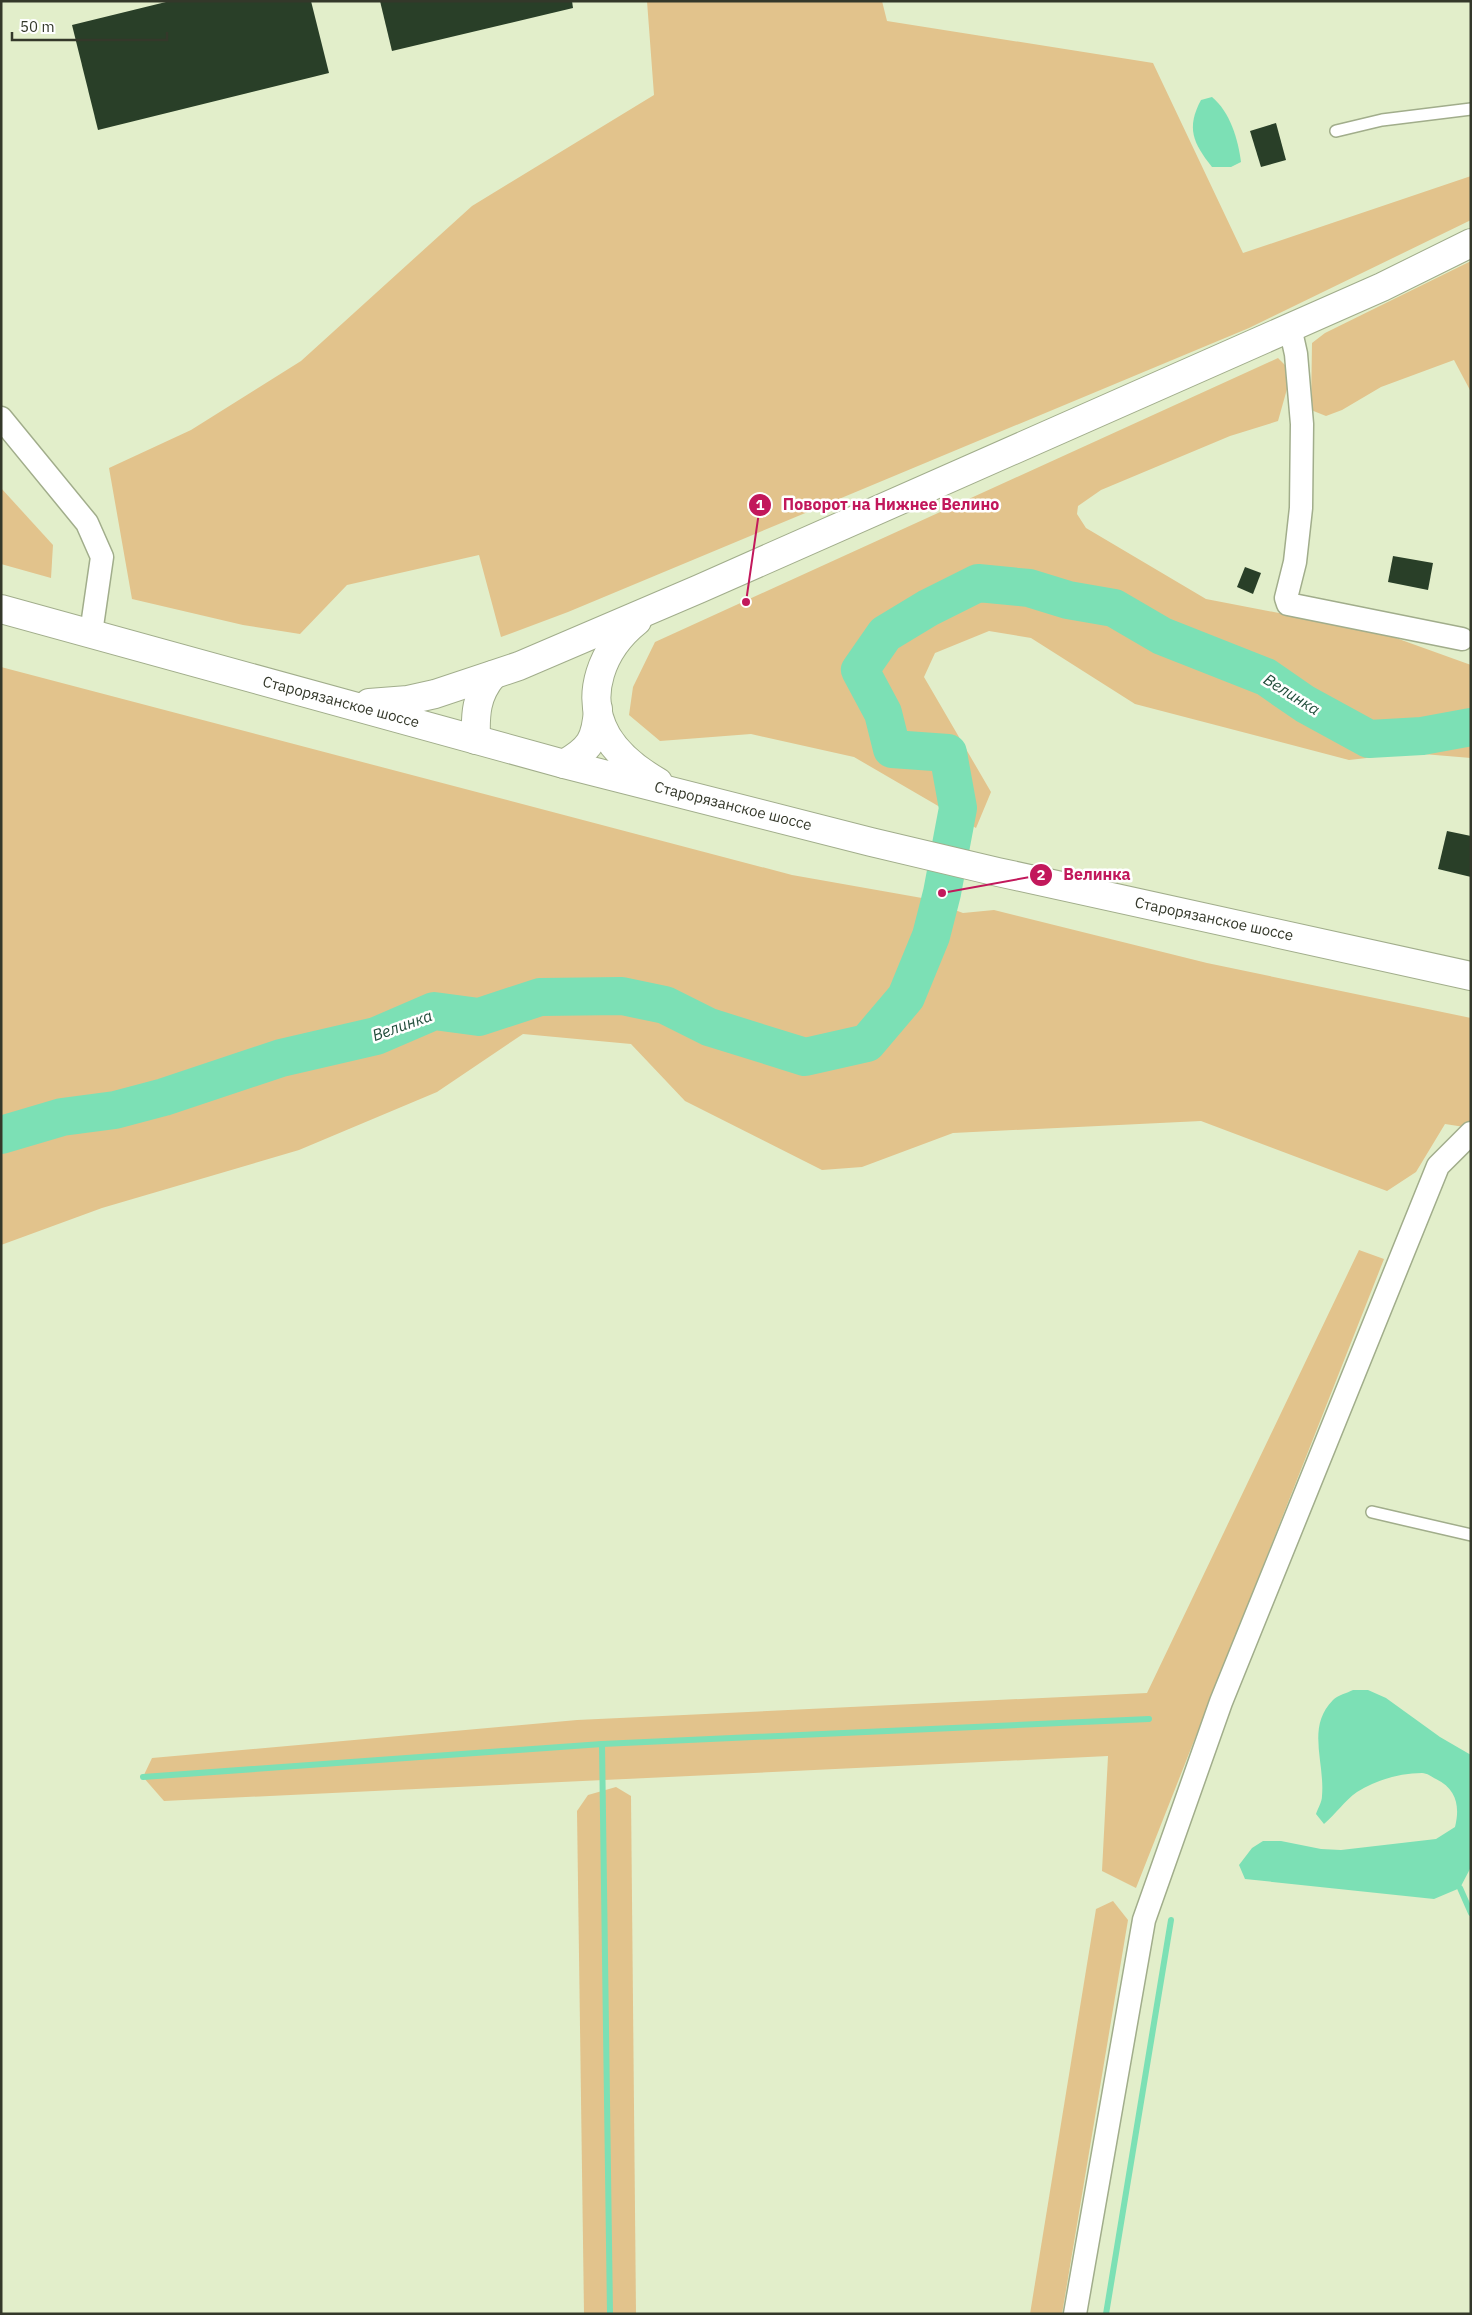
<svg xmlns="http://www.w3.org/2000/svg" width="1472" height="2315" font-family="'IBM Plex Sans',sans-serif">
	<rect width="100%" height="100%" fill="#e2eeca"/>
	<g fill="#e2c38c">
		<polygon points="647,1 882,1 887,21 1153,63 1243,253 1471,176 1471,220 1249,328 568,612 501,637 479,555 347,585 300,634 243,625 132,599 109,468 191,430 301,361 472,206 654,95"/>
		<polygon points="1471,261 1471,392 1454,360 1381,387 1342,410 1326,416 1311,410 1312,343 1325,333"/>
		<polygon points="1278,358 1287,367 1287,389 1278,421 1230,436 1101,490 1078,506 1077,514 1086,528 1206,599 1382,633 1471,665 1471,758 1411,753 1349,760 1135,704 1031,638 989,631 935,653 924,677 991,792 976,828 854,757 751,734 660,741 629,715 633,687 655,642"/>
		<polygon points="1,488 53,545 51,578 1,564"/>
		<polygon points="1,667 792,875 922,898 963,913 994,910 1207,963 1471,1018 1471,1128 1445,1124 1416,1172 1387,1191 1201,1121 953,1133 862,1167 822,1170 685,1101 631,1044 523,1034 437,1092 299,1150 102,1208 1,1245"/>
		<polygon points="1359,1250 1384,1259 1136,1888 1102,1871 1108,1756 164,1801 143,1777 152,1758 577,1720 1147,1693"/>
		<polygon points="616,1787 631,1796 636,2314 584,2314 577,1811 588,1795"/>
		<polygon points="1113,1901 1128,1920 1062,2314 1030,2314 1096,1909"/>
	</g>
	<g fill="#7ce0b5">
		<path d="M1212,97C1230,112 1238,139 1241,162L1231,167H1212C1193,143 1186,128 1201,100Z"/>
		<path d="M1353,1690H1368L1386,1698L1440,1737L1471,1755V1867L1460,1888L1434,1899L1245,1879L1239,1865L1252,1848L1263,1841H1281L1321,1849L1341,1850L1436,1839L1455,1827C1460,1807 1457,1789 1436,1779C1432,1777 1427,1773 1422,1773C1400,1773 1376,1780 1357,1792C1344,1801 1336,1814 1324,1824L1316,1814C1318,1808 1322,1802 1322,1796C1325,1762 1306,1727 1333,1700C1338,1695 1347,1693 1353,1690Z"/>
	</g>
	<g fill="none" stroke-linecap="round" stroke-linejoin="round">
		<g stroke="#7ce0b5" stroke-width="6">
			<polyline points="602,1744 610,2314"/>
			<polyline points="143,1777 602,1744 1149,1719"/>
			<polyline points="1460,1888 1471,1913"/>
			<polyline points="1106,2314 1171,1920"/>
		</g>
		<polyline stroke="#7ce0b5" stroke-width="38" points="1,1135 62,1117 115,1110 164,1097 281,1058 376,1036 434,1011 479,1017 540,997 622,996 665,1005 709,1027 805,1057 867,1043 906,997 931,936 942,893 958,808 948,753 892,749 883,713 860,670 885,634 928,608 978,583 1029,588 1068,600 1114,608 1162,636 1266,677 1305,704 1369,739 1422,736 1471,727"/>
	</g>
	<g fill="#293f28">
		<polygon points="170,1 311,1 329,73 98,130 72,25"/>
		<polygon points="380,1 572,1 573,8 392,51"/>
		<polygon points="1276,123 1286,160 1261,167 1250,131"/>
		<polygon points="1393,556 1433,563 1428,590 1388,582"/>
		<polygon points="1245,567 1261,573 1253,594 1237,587"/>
		<polygon points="1447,831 1471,836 1471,877 1438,869"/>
	</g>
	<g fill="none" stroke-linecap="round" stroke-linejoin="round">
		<defs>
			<g id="lane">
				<polyline points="1336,131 1382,120 1471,109"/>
				<polyline points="1372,1512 1471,1535"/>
			</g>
			<g id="street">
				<polyline points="1290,327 1296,354 1302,424 1301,508 1295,562 1286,598 1288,604 1462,639"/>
				<polyline points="1,418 87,523 102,557 91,633"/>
				<polyline points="1075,2314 1144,1920 1221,1702 1438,1166 1471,1133"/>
			</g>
			<g id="secondary">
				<polyline points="1,609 564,764 871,842 998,872 1471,976"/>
				<path d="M637,621C603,648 583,695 607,736C619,756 639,771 658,782"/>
				<polyline points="369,703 408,700 435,694 519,666 699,589 1382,287 1471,243"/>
				<path d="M476,740C475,714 476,695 493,675"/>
				<path d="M564,764C590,749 596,740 598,709"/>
			</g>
		</defs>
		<use href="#lane" stroke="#a1ad8b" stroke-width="14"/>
		<use href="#street" stroke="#a1ad8b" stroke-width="25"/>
		<use href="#secondary" stroke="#a1ad8b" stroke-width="30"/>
		<use href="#lane" stroke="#fff" stroke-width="11"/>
		<use href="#street" stroke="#fff" stroke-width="22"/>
		<use href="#secondary" stroke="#fff" stroke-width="28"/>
	</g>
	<g text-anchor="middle" stroke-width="5" stroke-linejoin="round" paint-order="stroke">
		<g font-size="15" fill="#34382a" stroke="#fff">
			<text transform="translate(341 702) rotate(15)" y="5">Старорязанское шоссе</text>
			<text transform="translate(733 806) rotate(14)" y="5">Старорязанское шоссе</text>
			<text transform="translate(1214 919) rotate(12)" y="5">Старорязанское шоссе</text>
		</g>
		<g font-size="16" font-style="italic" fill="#224d3b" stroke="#fff">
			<text transform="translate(1292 694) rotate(32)" y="6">Велинка</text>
			<text transform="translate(402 1025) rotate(-20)" y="6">Велинка</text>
		</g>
	</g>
	<path fill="none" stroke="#c2185b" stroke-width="2" d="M746 602L760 505M942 893L1041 875"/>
	<g fill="#c2185b" stroke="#fff" stroke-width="2">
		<circle cx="746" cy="602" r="5"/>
		<circle cx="942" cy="893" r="5"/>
		<circle cx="760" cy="505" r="12"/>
		<circle cx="1041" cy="875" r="12"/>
	</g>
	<g font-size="15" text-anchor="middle" font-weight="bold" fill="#fff">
		<text x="760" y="510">1</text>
		<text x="1041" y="880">2</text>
	</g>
	<g font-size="16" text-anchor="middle" font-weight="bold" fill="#c2185b" stroke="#fff" stroke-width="5" stroke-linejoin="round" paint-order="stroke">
		<text x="891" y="510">Поворот на Нижнее Велино</text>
		<text x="1097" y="880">Велинка</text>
	</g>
	<rect width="1472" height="2315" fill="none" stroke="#34382a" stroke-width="5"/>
	<path d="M12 32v8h155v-8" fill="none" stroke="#34382a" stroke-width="2.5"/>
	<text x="20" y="32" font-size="15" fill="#34382a" stroke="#ffffff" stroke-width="4" paint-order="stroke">50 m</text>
</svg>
